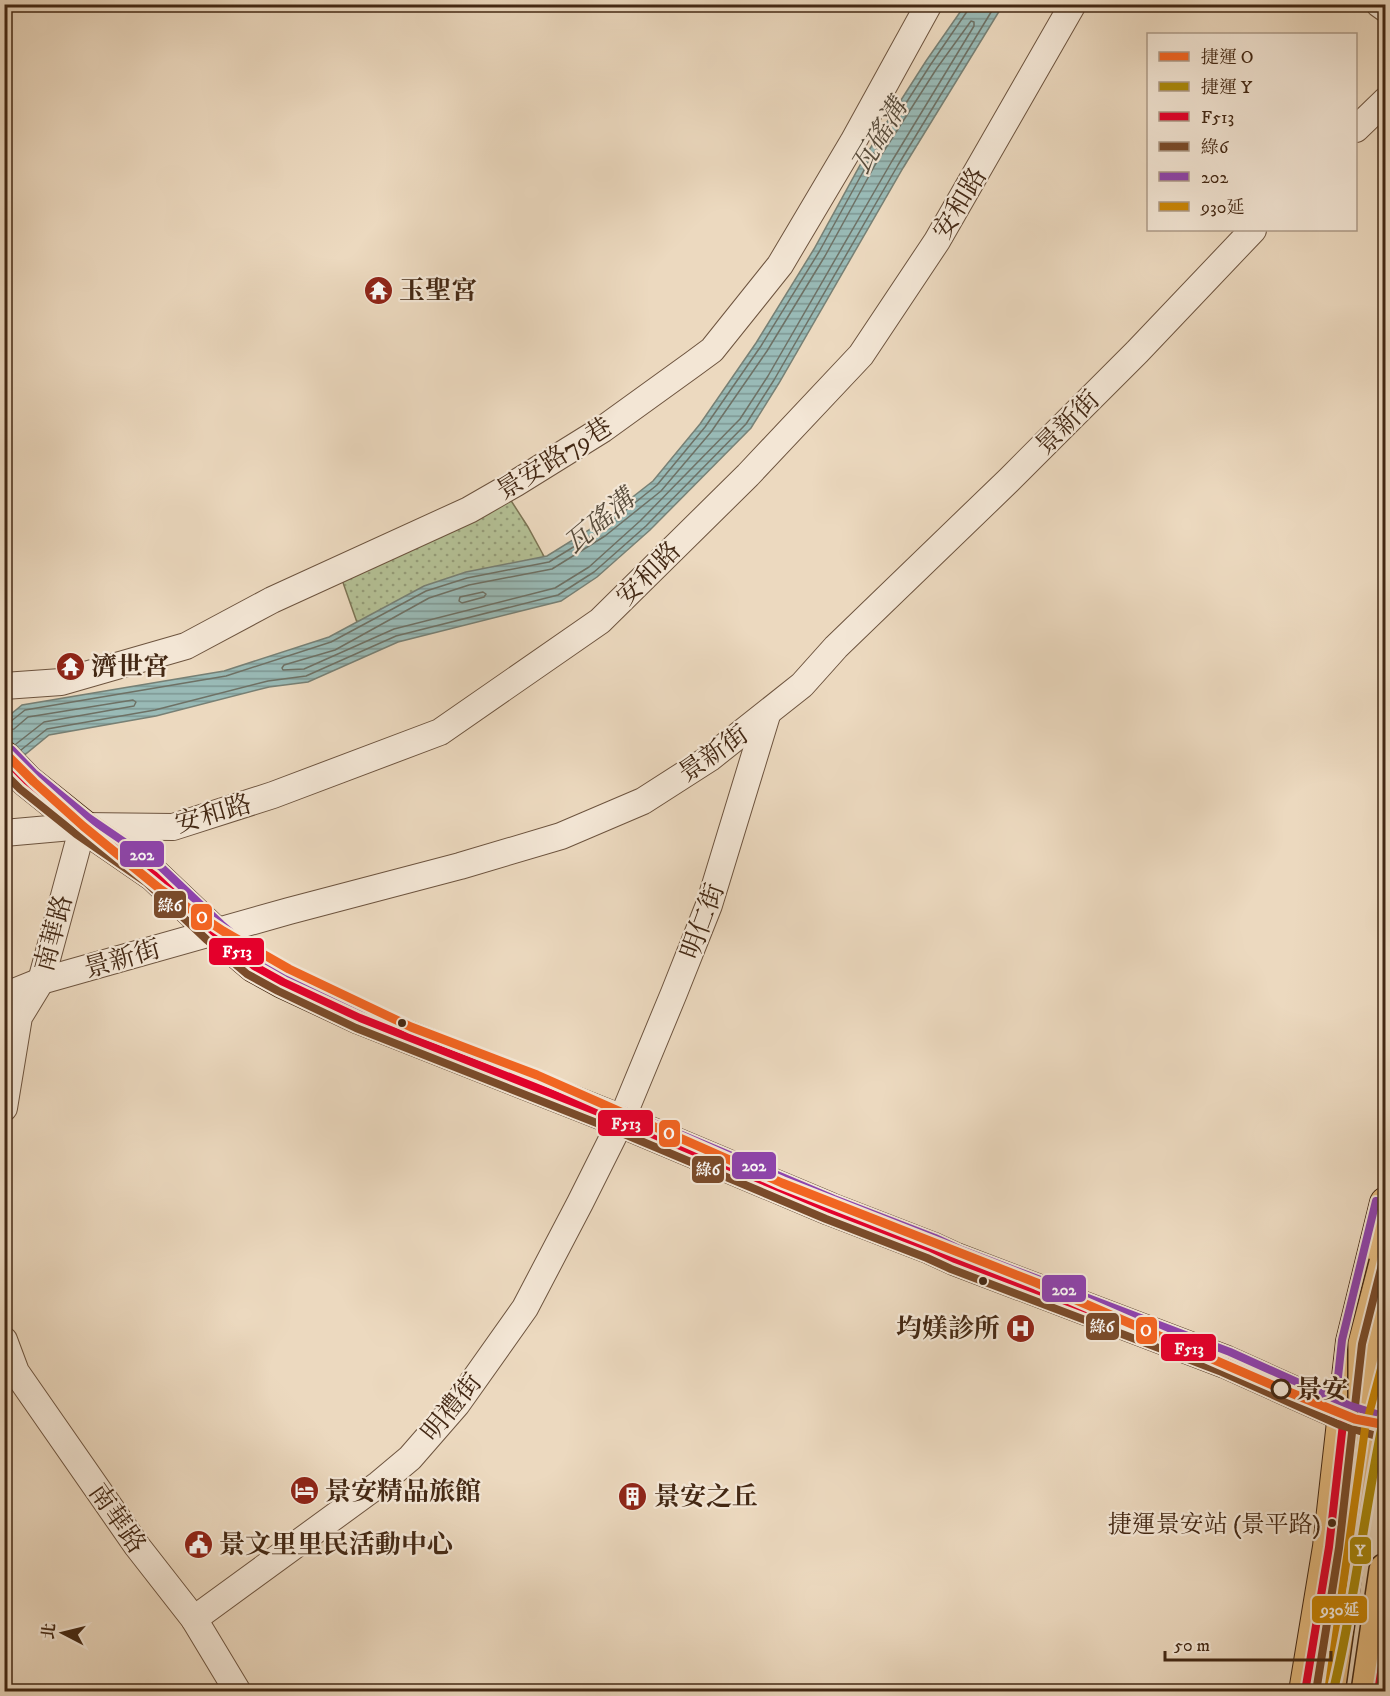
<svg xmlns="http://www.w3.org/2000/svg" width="1390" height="1696" font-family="'IM FELL DW Pica','Noto Serif TC',serif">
	<defs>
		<pattern id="park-dots" width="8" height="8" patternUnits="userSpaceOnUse" patternTransform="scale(1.5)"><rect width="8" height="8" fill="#b4c095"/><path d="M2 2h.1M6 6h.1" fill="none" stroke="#949c78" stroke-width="1.8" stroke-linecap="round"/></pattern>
		<pattern id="water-rules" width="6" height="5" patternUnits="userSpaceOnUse" patternTransform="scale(1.5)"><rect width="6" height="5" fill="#99bab6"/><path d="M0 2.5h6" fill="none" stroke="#7e9793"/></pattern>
	</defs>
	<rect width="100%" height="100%" fill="#ecd9bf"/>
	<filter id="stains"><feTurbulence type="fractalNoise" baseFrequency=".00333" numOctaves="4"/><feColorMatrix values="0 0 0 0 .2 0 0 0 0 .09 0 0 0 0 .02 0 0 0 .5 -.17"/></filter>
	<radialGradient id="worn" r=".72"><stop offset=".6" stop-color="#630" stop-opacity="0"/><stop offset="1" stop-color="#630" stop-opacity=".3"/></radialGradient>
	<polygon fill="url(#park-dots)" stroke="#7c7454" stroke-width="1.5" points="510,499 528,527 546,560 359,628 341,577"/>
	<polygon fill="url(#water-rules)" stroke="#778075" stroke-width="1.5" points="965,5 1003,5 903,168 779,383 751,428 650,530 597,577 561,601 398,642 308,682 269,687 156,716 49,735 5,771 5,719 22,705 224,671 329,637 424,586 466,572 547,556 597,525 653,481 700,424 756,343 814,249 864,158 926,61"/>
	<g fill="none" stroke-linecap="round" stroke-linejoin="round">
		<g stroke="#6e7165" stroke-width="1.5">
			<polygon points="971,21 974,22 974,26 892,161 768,376 740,419 640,521 589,567 555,588 394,629 304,669 283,670 282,668 284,665 335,650 429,598 469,585 552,569 605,536 661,491 711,432 767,351 825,256 875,165 937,68"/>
			<polygon points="483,592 486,594 484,597 462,603 459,601 460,597"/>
			<polyline points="4,723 10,722 25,710 226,676 331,642 426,591 467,578 549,562 601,530 657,485 705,427 761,346 819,252 869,161 931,64 968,10 969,4"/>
			<polyline points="4,731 14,729 28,717 133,700 136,702 134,706 44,722 16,744"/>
			<polyline points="21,750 47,729 155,710 268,681 306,676 396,636 558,595 594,572 646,526 746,424 774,380 898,165 996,4"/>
		</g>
		<defs>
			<g id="minor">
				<polyline points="1379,4 1386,9"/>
				<polyline points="1356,129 1386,100"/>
				<polyline points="4,686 61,682 186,646 272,600 469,510 516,483 603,429 693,364 712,350 780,265 853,142 929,4"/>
				<polyline points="4,833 83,826 173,827 273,795 440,732 600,621 748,475 861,355 937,241 1073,4"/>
				<polyline points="4,996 41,981 289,911 460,866 561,836 643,801 710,758 802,685 836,647 1010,479 1137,352 1253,230"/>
				<polyline points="4,1108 19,1017 41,981 83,826"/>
				<polyline points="4,1340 16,1372 137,1546 194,1619 238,1692"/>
				<polyline points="194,1619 379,1484 410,1458 457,1404 525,1308 580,1203 621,1121 674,993 709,905 767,715"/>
			</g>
			<g id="major">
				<polyline points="4,757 27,781 83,826 154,875 214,932 254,966 283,982 360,1018 621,1121 830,1209 931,1248 955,1259 1226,1362 1344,1415 1386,1428"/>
				<polyline points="1355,1402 1386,1364"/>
				<polyline points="1305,1692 1329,1547 1352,1342 1386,1203"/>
			</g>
			<g id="highway">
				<polyline points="1328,1692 1365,1429"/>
				<polyline points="1368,1692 1386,1570"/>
			</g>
		</defs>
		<use href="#minor" stroke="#6d543f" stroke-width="28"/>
		<use href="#major" stroke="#432814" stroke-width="34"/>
		<use href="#highway" stroke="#432814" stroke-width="36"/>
		<use href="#minor" stroke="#f3e6d5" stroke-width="26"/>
		<use href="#major" stroke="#e6bc80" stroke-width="32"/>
		<use href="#highway" stroke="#e6bc80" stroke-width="33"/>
		<defs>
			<polyline id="highway-bridge" points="1365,1429 1365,1344 1386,1263"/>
		</defs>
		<use href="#highway-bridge" stroke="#432814" stroke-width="36" stroke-linecap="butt"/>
		<use href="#highway-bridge" stroke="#e6bc80" stroke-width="33"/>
		<defs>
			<g id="bus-1">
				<polyline points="4,758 27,781 83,826 154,875 214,932 254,966 283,982 360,1018 621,1121 830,1209 931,1248 955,1259 1226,1362 1344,1415 1386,1428"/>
				<polyline points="1305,1692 1329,1547 1344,1415"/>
				<polyline points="1378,1692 1386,1640"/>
			</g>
			<g id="bus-2">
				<polyline points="4,773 20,789 76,834 147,883 207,940 247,974 278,991 356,1028 617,1131 826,1219 927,1258 951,1269 1222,1372 1340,1425 1383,1438"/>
				<polyline points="1316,1692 1339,1548 1362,1344 1386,1249"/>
			</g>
			<g id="bus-3">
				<polyline points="12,750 34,773 89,818 161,867 221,924 260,957 288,973 364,1008 625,1111 834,1199 935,1238 959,1249 1230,1352 1348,1405 1386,1417"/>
				<polyline points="1334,1414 1342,1340 1376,1201"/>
			</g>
			<polyline id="bus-4" points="1328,1692 1365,1429 1386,1350"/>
		</defs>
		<use href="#bus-1" stroke="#f3e6d5" stroke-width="12"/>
		<use href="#bus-2" stroke="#f3e6d5" stroke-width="12"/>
		<use href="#bus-3" stroke="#f3e6d5" stroke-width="12"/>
		<use href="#bus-4" stroke="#f3e6d5" stroke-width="12"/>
		<use href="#bus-1" stroke="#e4002b" stroke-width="8"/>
		<use href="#bus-2" stroke="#7a4b2a" stroke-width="8"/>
		<use href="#bus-3" stroke="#8e44ad" stroke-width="8"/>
		<use href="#bus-4" stroke="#ca8605" stroke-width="8"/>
		<defs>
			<polyline id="metro-1" points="4,752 34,782 83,826 160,889 223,931 289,969 411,1027 537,1075 782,1183 1037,1283 1279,1388 1355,1419 1386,1425"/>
			<path id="metro-2" d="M1333,1692C1356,1598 1365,1502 1386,1408"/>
		</defs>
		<use href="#metro-1" stroke="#f3e6d5" stroke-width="14"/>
		<use href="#metro-2" stroke="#f3e6d5" stroke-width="14"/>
		<use href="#metro-1" stroke="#f26522" stroke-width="9"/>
		<use href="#metro-2" stroke="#aa8909" stroke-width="9"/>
	</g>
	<defs>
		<symbol id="temple-disc" viewBox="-11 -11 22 22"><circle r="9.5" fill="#8f2418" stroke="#f3e6d5"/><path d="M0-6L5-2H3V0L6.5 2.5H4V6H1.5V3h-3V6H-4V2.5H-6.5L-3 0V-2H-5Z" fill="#fff"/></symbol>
		<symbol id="hospital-disc" viewBox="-11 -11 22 22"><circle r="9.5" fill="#8f2418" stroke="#f3e6d5"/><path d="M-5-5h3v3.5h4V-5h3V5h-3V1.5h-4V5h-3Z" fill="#fff"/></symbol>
		<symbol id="hotel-disc" viewBox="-11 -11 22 22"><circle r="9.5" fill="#8f2418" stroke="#f3e6d5"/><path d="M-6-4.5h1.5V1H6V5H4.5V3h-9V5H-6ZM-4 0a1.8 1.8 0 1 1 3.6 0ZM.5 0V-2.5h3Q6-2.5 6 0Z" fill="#fff"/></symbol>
		<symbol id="building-disc" viewBox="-11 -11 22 22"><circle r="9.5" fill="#8f2418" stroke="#f3e6d5"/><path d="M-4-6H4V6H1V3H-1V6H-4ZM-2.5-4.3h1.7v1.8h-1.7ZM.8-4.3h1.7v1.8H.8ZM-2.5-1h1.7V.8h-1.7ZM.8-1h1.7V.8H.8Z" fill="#fff"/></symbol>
		<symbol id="civic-disc" viewBox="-11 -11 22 22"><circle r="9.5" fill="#8f2418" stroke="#f3e6d5"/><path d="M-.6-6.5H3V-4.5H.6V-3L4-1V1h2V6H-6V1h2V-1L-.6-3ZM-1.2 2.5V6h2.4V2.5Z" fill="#fff"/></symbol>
	</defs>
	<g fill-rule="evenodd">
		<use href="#temple-disc" x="362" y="274" width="33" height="33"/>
		<use href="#temple-disc" x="54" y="650" width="33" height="33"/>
		<use href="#hospital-disc" x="1004" y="1312" width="33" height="33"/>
		<use href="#hotel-disc" x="288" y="1474" width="33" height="33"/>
		<use href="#building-disc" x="616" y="1480" width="33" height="33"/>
		<use href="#civic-disc" x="182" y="1528" width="33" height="33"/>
	</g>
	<g fill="#432814" stroke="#f3e6d5" stroke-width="2">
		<circle cx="402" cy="1023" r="5"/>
		<circle cx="983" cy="1281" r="5"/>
		<circle cx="1332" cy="1523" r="5"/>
	</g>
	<circle fill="#f3e6d5" stroke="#432814" stroke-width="3" cx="1281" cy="1389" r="9"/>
	<g text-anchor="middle" stroke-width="4.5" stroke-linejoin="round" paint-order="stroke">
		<g font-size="24" fill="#432814" stroke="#f3e6d5" text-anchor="end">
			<text x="1321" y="1532">捷運景安站 (景平路)</text>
		</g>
		<g font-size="26" fill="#432814" stroke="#f3e6d5">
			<text transform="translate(959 203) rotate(-59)" y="9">安和路</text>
			<text transform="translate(1067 422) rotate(-45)" y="9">景新街</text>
			<text transform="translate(554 458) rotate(-32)" y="9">景安路79巷</text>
			<text transform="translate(648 573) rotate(-45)" y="9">安和路</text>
			<text transform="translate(713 753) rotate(-35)" y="9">景新街</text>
			<text transform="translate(213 813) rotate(-16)" y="9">安和路</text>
			<text transform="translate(702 921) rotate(-70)" y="9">明仁街</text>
			<text transform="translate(53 933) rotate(-75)" y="9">南華路</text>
			<text transform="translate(122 958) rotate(-16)" y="9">景新街</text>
			<text transform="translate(451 1407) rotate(-51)" y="9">明禮街</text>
			<text transform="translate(118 1518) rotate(55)" y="9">南華路</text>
		</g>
		<g font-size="26" font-weight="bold" fill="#432814" stroke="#f3e6d5" text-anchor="start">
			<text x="399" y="299">玉聖宮</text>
			<text x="91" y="675">濟世宮</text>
			<text x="1000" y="1337" text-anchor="end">均媄診所</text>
			<text x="325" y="1500">景安精品旅館</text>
			<text x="654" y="1505">景安之丘</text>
			<text x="219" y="1553">景文里里民活動中心</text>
		</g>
		<g font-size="26" font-weight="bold" fill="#432814" stroke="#f3e6d5" text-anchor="start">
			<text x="1296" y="1398">景安</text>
		</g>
		<g font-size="27" font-style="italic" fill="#584c3c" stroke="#f3e6d5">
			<text transform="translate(879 136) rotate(-59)" y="9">瓦磘溝</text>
			<text transform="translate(599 521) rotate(-40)" y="9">瓦磘溝</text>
		</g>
	</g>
	<g stroke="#f3e6d5" stroke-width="2">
		<rect x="119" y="840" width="46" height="28" rx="6" fill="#8e44ad"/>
		<rect x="153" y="890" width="34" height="29" rx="6" fill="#7a4b2a"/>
		<rect x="190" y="903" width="23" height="28" rx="6" fill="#f26522"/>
		<rect x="208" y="937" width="57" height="29" rx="6" fill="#e4002b"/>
		<rect x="597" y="1109" width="57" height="28" rx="6" fill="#e4002b"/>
		<rect x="658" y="1119" width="23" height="29" rx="6" fill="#f26522"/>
		<rect x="731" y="1151" width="46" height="29" rx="6" fill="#8e44ad"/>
		<rect x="691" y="1155" width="34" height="29" rx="6" fill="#7a4b2a"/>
		<rect x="1041" y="1274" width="46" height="29" rx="6" fill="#8e44ad"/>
		<rect x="1085" y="1312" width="35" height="29" rx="6" fill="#7a4b2a"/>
		<rect x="1135" y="1316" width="23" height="29" rx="6" fill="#f26522"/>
		<rect x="1160" y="1333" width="57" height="29" rx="6" fill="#e4002b"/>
		<rect x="1349" y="1536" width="23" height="29" rx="6" fill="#aa8909"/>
		<rect x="1311" y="1595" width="57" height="29" rx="6" fill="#ca8605"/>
	</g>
	<g font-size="16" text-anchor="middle" font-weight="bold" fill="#fff">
		<text x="142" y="860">202</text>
		<text x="170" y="911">綠6</text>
		<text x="202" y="923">O</text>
		<text x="237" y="957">F513</text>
		<text x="626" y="1129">F513</text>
		<text x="669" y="1139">O</text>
		<text x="754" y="1171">202</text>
		<text x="708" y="1175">綠6</text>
		<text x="1064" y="1295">202</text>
		<text x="1102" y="1332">綠6</text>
		<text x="1146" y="1336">O</text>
		<text x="1189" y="1354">F513</text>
		<text x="1360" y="1556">Y</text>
		<text x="1340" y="1615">930延</text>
	</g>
	<rect width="1390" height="1696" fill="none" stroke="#ecd9bf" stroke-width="24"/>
	<rect x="6" y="6" width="1378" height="1684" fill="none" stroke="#432814" stroke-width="3"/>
	<rect x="12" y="12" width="1366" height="1672" fill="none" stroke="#432814" stroke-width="1.5"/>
	<rect x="1147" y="33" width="210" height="198" fill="#f3e6d5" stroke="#ad9a88" stroke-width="1.5"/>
	<rect x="1159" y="52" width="30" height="9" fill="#f26522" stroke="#ad9a88" stroke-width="1.5"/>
	<text x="1201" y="63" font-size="18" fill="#432814">捷運 O</text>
	<rect x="1159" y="82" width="30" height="9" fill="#aa8909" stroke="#ad9a88" stroke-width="1.5"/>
	<text x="1201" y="93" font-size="18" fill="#432814">捷運 Y</text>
	<rect x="1159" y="112" width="30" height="9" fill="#e4002b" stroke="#ad9a88" stroke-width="1.5"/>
	<text x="1201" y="123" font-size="18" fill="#432814">F513</text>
	<rect x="1159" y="142" width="30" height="9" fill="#7a4b2a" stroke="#ad9a88" stroke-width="1.5"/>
	<text x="1201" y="153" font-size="18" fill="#432814">綠6</text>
	<rect x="1159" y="172" width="30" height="9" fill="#8e44ad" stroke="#ad9a88" stroke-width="1.5"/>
	<text x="1201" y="183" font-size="18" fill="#432814">202</text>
	<rect x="1159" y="202" width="30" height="9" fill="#ca8605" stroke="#ad9a88" stroke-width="1.5"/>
	<text x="1201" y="213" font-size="18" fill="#432814">930延</text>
	<g transform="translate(63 1633) rotate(277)" stroke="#f3e6d5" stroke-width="4.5" paint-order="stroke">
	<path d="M0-4.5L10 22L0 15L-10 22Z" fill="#432814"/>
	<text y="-9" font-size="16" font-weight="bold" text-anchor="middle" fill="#432814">北</text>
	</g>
	<path d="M1165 1651v9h166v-9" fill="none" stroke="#432814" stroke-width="3"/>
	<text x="1174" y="1651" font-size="18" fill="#432814" stroke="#f3e6d5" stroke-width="4.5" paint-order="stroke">50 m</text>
	<rect width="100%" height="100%" filter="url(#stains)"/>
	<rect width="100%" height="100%" fill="url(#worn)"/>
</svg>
